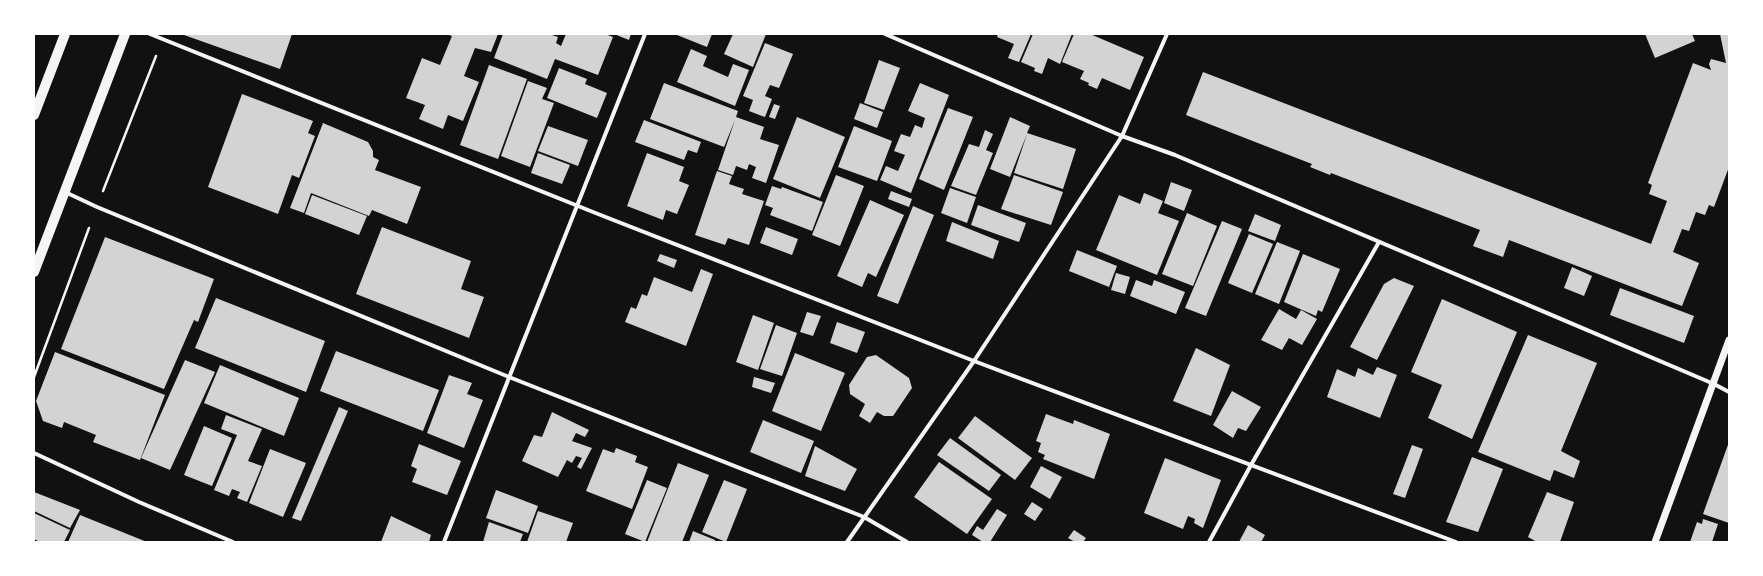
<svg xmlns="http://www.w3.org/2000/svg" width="1763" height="576" font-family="'IBM Plex Serif',serif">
	<rect width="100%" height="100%" fill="#111"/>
	<g fill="#d3d3d3">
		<polygon points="185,34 292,34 280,69 184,35"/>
		<polygon points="446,34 498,34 491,52 475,48 464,76 479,82 463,121 448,115 443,129 419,119 425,105 406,98 422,58 440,65 452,36"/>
		<polygon points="503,34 549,34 558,37 556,43 561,46 566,34 605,34 613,37 598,75 555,59 547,79 494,58"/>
		<polygon points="614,34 631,34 629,40"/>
		<polygon points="677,34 712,34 707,47 677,35"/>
		<polygon points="733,34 766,34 753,67 724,54"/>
		<polygon points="998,34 1031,34 1019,62 1008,58 1014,44 997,37"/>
		<polygon points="1033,34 1072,34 1060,64 1048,58 1042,74 1034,71 1035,68 1021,62"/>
		<polygon points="1074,34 1090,34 1144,57 1130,90 1102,78 1097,89 1088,85 1089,83 1080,79 1084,71 1062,62"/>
		<polygon points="1645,34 1692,34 1695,41 1655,58"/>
		<polygon points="1720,34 1729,34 1729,167 1714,207 1709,205 1705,215 1696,212 1689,231 1682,229 1673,252 1699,263 1682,306 1509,240 1503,257 1473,246 1480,230 1331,173 1330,175 1310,167 1312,164 1186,115 1203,72 1651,244 1667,201 1649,194 1652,185 1648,183 1693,63 1711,70 1709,64 1711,59 1726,63"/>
		<polygon points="765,43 793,54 779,88 770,85 765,96 772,99 765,117 749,111 753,100 743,96"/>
		<polygon points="691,49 707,56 703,66 728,77 733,64 749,70 735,106 677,82"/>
		<polygon points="879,60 900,68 884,110 864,103"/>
		<polygon points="489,65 527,79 498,159 460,145"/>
		<polygon points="559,68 587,79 585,84 607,93 597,118 547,98"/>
		<polygon points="528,81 547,88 542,99 554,103 530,167 501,156"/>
		<polygon points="664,83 738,111 736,117 764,127 760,139 779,145 766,183 752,178 756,167 749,164 747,170 736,166 733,175 718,170 735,120 724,147 650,119"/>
		<polygon points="920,83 949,95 911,193 880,180 886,166 898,171 905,155 894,151 901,134 910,137 915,125 922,128 925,118 908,111"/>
		<polygon points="242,94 313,121 308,133 315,136 299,178 292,175 278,214 208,187"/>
		<polygon points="860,103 883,112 877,128 854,119"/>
		<polygon points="774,104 780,106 775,119 769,117"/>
		<polygon points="948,108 973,117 944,190 919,179"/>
		<polygon points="797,117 845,137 820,198 773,179"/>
		<polygon points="1010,117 1030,126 1027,133 1076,149 1063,189 1014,173 1027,134 1010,177 990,169"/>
		<polygon points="644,120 701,142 697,153 688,150 684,160 635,142"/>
		<polygon points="323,123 368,142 373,151 373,157 379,160 375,170 421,187 407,224 372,210 369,216 311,193 304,213 290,208"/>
		<polygon points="548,126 588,140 578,166 538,151"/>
		<polygon points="854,126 892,141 877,181 838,167"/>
		<polygon points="985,130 993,134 986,150 993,153 976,195 951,186 969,144 979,147"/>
		<polygon points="538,153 570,165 562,184 531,173"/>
		<polygon points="647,153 684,167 679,181 689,185 677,214 666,210 663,220 627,206"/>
		<polygon points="717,171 732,176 729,184 744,189 742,194 764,201 749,245 728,238 725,245 695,235"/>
		<polygon points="836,175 864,186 840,246 812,235"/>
		<polygon points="1014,175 1063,192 1051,225 1001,209"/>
		<polygon points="1171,182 1192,190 1184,211 1164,203"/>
		<polygon points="772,186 781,189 782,187 823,202 812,231 770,215 773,208 765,205"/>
		<polygon points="950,188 976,197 967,223 941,213"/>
		<polygon points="891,191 912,199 909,207 888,199"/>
		<polygon points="1144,193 1163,201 1158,213 1179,221 1157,275 1096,250 1119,195 1140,204"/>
		<polygon points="312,195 367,216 359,235 305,214"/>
		<polygon points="870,200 904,215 876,277 868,273 862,287 837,276"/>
		<polygon points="978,205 1026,223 1019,242 971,225"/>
		<polygon points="913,206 934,215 898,304 877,296"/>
		<polygon points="1187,213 1217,226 1193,286 1162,274"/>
		<polygon points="1255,214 1281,225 1275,241 1248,231"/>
		<polygon points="1222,221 1242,229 1206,316 1185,308"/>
		<polygon points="952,222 999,241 993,259 946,241"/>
		<polygon points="382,227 471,261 461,289 484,297 469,338 356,294"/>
		<polygon points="766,227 798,239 792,255 760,243"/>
		<polygon points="1249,234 1273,244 1252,293 1228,283"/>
		<polygon points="105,237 214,279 198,322 194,320 164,389 61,349"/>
		<polygon points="1277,242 1300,251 1279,304 1255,294"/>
		<polygon points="1077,250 1117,266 1109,287 1069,271"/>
		<polygon points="660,254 677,260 674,268 657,261"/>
		<polygon points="1303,254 1340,269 1322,312 1318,310 1316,316 1284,302"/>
		<polygon points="1572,267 1592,276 1584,296 1564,288"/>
		<polygon points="701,269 713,274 686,346 625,322 631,307 636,309 642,294 647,296 654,277 692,292"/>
		<polygon points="1116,273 1130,277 1125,294 1111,290"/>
		<polygon points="1394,278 1414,286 1377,360 1350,347 1384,284"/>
		<polygon points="1136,280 1152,286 1154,280 1185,292 1176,314 1130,296"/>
		<polygon points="1620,288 1694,316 1684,343 1610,315"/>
		<polygon points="216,298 325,341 306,392 195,348"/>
		<polygon points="1442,299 1517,332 1472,439 1428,418 1442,385 1411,372"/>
		<polygon points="1279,309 1296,319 1301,310 1317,319 1302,345 1289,338 1282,350 1261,340"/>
		<polygon points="807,312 821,316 813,336 800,332"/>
		<polygon points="753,315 774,323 758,370 736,362"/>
		<polygon points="837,322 865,332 857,353 830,343"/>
		<polygon points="776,325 797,333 782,376 760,369"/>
		<polygon points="1528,335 1597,363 1561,451 1580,461 1574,478 1554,470 1550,481 1478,452"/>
		<polygon points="1196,348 1230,365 1211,416 1173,401"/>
		<polygon points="336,351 439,390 423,431 320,391"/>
		<polygon points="55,352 165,395 140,460 93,442 96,435 64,422 62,428 43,421 36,401"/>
		<polygon points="795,353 845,373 821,431 772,411"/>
		<polygon points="876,355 909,378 912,388 893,416 884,416 877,412 870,423 859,416 865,404 850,394 849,385 867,357"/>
		<polygon points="185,360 215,372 170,470 141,458"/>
		<polygon points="220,365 299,398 284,436 204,403"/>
		<polygon points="1377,367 1397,375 1380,418 1327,397 1337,369 1355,377 1358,368 1373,375"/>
		<polygon points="449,375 472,383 467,394 483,400 464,448 427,433"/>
		<polygon points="754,377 775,383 771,393 752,387"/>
		<polygon points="1232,391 1261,407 1246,431 1238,428 1233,438 1213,425"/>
		<polygon points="339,407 348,411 301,521 292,518"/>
		<polygon points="552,412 589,430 585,437 576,433 572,441 592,448 581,469 577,467 582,458 576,456 572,463 567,460 558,477 522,461 534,435 542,437"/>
		<polygon points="1046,414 1073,424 1074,420 1110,434 1094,479 1043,459 1045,455 1038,452 1041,443 1036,441"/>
		<polygon points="226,415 262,429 248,461 262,466 247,502 237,498 240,492 232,489 229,496 214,490 237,435 221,429"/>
		<polygon points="975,416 1032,458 1015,480 958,438"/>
		<polygon points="763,420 814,441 801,473 750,452"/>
		<polygon points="204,426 232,438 212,486 184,475"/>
		<polygon points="950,438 1001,475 989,491 937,455"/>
		<polygon points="1729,442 1729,523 1703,514"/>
		<polygon points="419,444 461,461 447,495 412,482 417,469 411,466"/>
		<polygon points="1412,445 1423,449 1405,498 1393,494"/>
		<polygon points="815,446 857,469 845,491 805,476"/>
		<polygon points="616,448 637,456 635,462 648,467 632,509 586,491 603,449 614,453"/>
		<polygon points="270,449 306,463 283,517 249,503"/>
		<polygon points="1472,457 1503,469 1478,532 1446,522"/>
		<polygon points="1165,458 1221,480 1203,528 1194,523 1195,519 1188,516 1183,529 1144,513"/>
		<polygon points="939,462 992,499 967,534 914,497"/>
		<polygon points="678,463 709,475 682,542 647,542"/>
		<polygon points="1041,466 1062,477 1050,499 1030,487"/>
		<polygon points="647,480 667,488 645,542 625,534"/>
		<polygon points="724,480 747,489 726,542 702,532"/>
		<polygon points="496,490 538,506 528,533 486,518"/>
		<polygon points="34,492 80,510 70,528 34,511"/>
		<polygon points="1547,492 1574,502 1560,542 1537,542 1528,537"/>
		<polygon points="1032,502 1043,509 1035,521 1024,514"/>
		<polygon points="997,509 1007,515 990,542 983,542 972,535 977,526 983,530"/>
		<polygon points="538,511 573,523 566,542 527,542"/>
		<polygon points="34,513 70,530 64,542 40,542 34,539"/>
		<polygon points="80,515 147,542 68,542"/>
		<polygon points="391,516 431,535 429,542 381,542"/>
		<polygon points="1703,519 1718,524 1712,542 1690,542 1697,522 1702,524"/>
		<polygon points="489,522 523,534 520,542 483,542"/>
		<polygon points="1248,525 1265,535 1261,542 1239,542"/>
		<polygon points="1074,530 1086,538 1083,542 1075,542 1068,538"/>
		<polygon points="693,531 715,540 715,542 689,542"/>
	</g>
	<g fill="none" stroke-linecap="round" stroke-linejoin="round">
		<g stroke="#f5f5f5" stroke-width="2.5">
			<polyline points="103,191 156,56"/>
			<polyline points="34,377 89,228"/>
		</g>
		<g stroke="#f5f5f5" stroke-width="4">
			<polyline points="150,34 598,214 974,361 1456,542"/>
			<polyline points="885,34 1122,136 1175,155 1714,384 1729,392"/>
			<polyline points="65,192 97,207 509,377 864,517 907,542"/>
			<polyline points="34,453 139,502 233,542"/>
			<polyline points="444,542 645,34"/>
			<polyline points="847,542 974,361 1122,136 1167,34"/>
			<polyline points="1209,542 1251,465 1379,242"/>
		</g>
		<polyline stroke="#f5f5f5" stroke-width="7" points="1655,542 1729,340"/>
		<g stroke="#f5f5f5" stroke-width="10">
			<polyline points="34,115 65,34"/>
			<polyline points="34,272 125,34"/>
		</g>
	</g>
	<rect width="1763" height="576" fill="none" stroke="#ffffff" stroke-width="70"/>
</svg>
